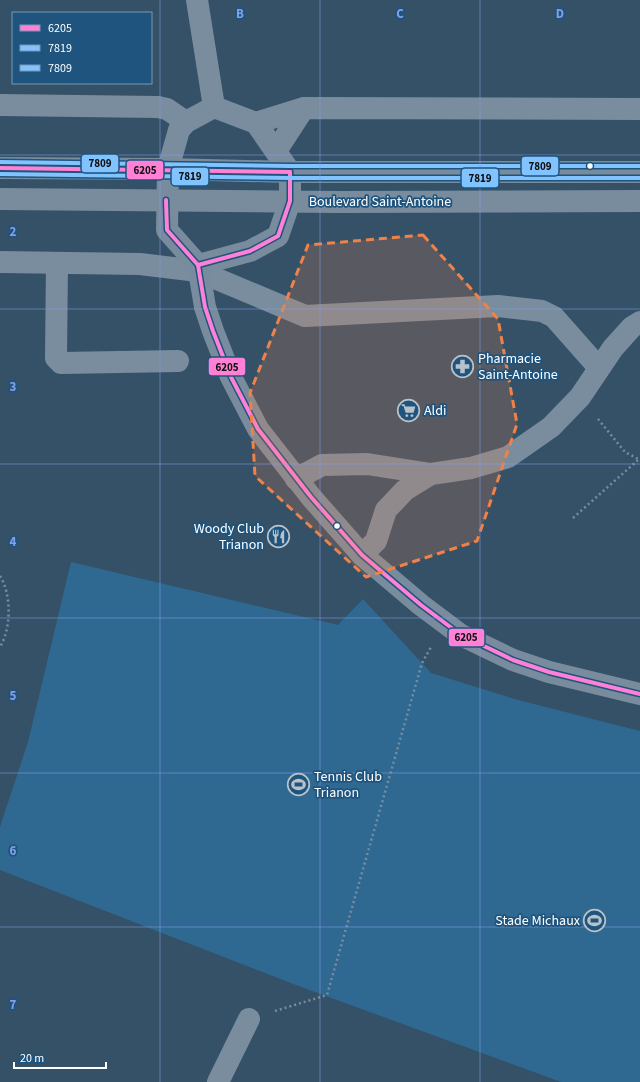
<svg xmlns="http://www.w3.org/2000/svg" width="640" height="1082" font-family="'Source Sans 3',sans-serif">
	<rect width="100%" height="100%" fill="#345167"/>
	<polygon fill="#2f6992" points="71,562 338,625 363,599 431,673 518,700 640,731 640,1082 561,1082 296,985 0,870 0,827 28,742"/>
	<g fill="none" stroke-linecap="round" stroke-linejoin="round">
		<g stroke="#798d9e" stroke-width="2.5" stroke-dasharray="2 3" stroke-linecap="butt">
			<polyline points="598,419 625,452 640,460"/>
			<polyline points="573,518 638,460"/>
			<path d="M0,576C12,595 11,629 0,647"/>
			<polyline points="275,1011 327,995 422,663 431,647"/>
		</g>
		<g stroke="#798d9e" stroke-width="22">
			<polyline points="197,0 214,107"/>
			<polyline points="0,105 158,107 167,109 186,122"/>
			<polyline points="214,107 256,123 304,108 640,109"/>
			<polyline points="256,123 290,172 290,201"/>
			<polyline points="276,151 304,108"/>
			<polyline points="168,169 179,130 186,122 214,107"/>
			<polyline points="0,262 140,264 198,271 305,316 498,306 542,311 554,317 599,368"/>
			<polyline points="57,263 56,358 61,363 178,361"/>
			<polyline points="296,479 322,465 367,464 431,474 471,468 508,457 551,427 580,397 613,348 632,327 640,322"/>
			<polyline points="362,555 376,541 386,510 405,490 431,474"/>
			<polyline points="218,1082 249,1019"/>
		</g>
		<g stroke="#788c9d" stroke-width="22">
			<polyline points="0,168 168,169 290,172 640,172"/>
			<polyline points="168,169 167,230 198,265 205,307 213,331 231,377 258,429 311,497 362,555 421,605 461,635 513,660 549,672 640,694"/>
			<polyline points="0,199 338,202 640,201"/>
			<polyline points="198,265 250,251 278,236 290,201"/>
		</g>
		<defs>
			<g id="bus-1">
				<polyline points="0,168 290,172"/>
				<polyline points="166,200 167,230 198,265 205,307 213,331 231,377 258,429 311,497 362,555 421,605 461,635 513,660 549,672 640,694"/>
				<polyline points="198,265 250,251 278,236 290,201 290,172"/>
			</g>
			<polyline id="bus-2" points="0,174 290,178 640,178"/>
			<polyline id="bus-3" points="0,162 290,166 640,166"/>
		</defs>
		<use href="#bus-1" stroke="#1e547d" stroke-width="7"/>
		<use href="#bus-2" stroke="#1e547d" stroke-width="7"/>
		<use href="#bus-3" stroke="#1e547d" stroke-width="7"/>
		<use href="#bus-1" stroke="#ff80d5" stroke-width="4"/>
		<use href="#bus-2" stroke="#80c3ff" stroke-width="4"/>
		<use href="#bus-3" stroke="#80c3ff" stroke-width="4"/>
	</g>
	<path fill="#ee8249" fill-opacity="0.2" stroke="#ee8249" stroke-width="3" stroke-dasharray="8 5" stroke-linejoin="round" d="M423,235L498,319L517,424L477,541L366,577L255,476L250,393L308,245Z"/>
	<path fill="none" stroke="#839eea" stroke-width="1" stroke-opacity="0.55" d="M160,0V1082M320,0V1082M480,0V1082M0,155H640M0,309H640M0,464H640M0,618H640M0,773H640M0,927H640"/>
	<defs>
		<symbol id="pharmacy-ring" viewBox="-11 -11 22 22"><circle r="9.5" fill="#1e547d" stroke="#b8c2ca" stroke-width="1.5"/><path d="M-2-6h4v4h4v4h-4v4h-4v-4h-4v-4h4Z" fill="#b8c2ca"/></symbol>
		<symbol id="supermarket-ring" viewBox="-11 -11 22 22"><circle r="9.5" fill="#1e547d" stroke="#b8c2ca" stroke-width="1.5"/><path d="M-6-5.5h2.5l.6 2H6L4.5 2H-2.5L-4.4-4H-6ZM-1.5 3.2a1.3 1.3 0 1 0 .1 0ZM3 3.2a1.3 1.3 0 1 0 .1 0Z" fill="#b8c2ca"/></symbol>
		<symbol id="restaurant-ring" viewBox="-11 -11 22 22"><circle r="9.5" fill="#1e547d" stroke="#b8c2ca" stroke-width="1.5"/><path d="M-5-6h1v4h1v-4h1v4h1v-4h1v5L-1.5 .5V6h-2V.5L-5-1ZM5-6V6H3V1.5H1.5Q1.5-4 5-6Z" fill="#b8c2ca"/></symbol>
		<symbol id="stadium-ring" viewBox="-11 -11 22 22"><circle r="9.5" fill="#1e547d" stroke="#b8c2ca" stroke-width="1.5"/><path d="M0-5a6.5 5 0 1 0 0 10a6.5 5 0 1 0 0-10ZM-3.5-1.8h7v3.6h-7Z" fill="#b8c2ca"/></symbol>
	</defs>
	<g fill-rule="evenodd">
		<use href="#pharmacy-ring" x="450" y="354" width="25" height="25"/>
		<use href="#supermarket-ring" x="396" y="398" width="25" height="25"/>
		<use href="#restaurant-ring" x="266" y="524" width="25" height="25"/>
		<use href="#stadium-ring" x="286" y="772" width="25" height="25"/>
		<use href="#stadium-ring" x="582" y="908" width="25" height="25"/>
	</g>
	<g fill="#fff" stroke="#1e547d" stroke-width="1.5">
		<circle cx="590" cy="166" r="3.5"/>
		<circle cx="337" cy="526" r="3.5"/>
	</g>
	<g text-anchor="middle" stroke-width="3.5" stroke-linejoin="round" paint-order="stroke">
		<g font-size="14" fill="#fff" stroke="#1e547d">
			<text x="380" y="206">Boulevard Saint-Antoine</text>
		</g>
		<g font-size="14" fill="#fff" stroke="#1e547d" text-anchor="start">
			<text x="478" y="363">Pharmacie<tspan x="478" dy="16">Saint-Antoine</tspan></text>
			<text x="424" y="415">Aldi</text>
			<text x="264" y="533" text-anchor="end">Woody Club<tspan x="264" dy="16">Trianon</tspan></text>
			<text x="314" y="781">Tennis Club<tspan x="314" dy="16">Trianon</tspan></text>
			<text x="580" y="925" text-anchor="end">Stade Michaux</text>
		</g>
	</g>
	<g font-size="13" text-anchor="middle" font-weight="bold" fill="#839eea" stroke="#1e547d" stroke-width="3.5" stroke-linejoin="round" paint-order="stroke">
		<text x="240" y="18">B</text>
		<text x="400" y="18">C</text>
		<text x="560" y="18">D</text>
		<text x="13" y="236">2</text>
		<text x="13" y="391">3</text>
		<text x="13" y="546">4</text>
		<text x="13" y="700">5</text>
		<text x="13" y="855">6</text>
		<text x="13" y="1009">7</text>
	</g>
	<g stroke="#1e547d" stroke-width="1.5">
		<rect x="81" y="154" width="38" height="19" rx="4" fill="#80c3ff"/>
		<rect x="521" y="156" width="38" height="20" rx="4" fill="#80c3ff"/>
		<rect x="126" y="160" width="38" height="20" rx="4" fill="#ff80d5"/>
		<rect x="171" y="167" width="38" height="19" rx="4" fill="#80c3ff"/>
		<rect x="461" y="168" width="38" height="20" rx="4" fill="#80c3ff"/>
		<rect x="208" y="357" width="38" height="19" rx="4" fill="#ff80d5"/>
		<rect x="448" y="628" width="37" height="19" rx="4" fill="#ff80d5"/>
	</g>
	<g font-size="11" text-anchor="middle" font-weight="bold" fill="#111">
		<text x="100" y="167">7809</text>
		<text x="540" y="170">7809</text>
		<text x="145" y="174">6205</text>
		<text x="190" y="180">7819</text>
		<text x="480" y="182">7819</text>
		<text x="227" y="371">6205</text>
		<text x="466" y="641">6205</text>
	</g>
	<rect x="12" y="12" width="140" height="72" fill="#1e547d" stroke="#7898b1"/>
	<rect x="20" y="25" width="20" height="6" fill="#ff80d5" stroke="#7898b1"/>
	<text x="48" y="32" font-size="12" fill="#ffffff">6205</text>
	<rect x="20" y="45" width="20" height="6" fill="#80c3ff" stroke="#7898b1"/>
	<text x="48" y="52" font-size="12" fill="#ffffff">7819</text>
	<rect x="20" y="65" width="20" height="6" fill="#80c3ff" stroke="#7898b1"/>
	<text x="48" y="72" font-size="12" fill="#ffffff">7809</text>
	<path d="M14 1062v6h92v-6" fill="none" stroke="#ffffff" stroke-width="2"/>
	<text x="20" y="1062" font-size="12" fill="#ffffff" stroke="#1e547d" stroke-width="3" paint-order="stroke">20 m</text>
</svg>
